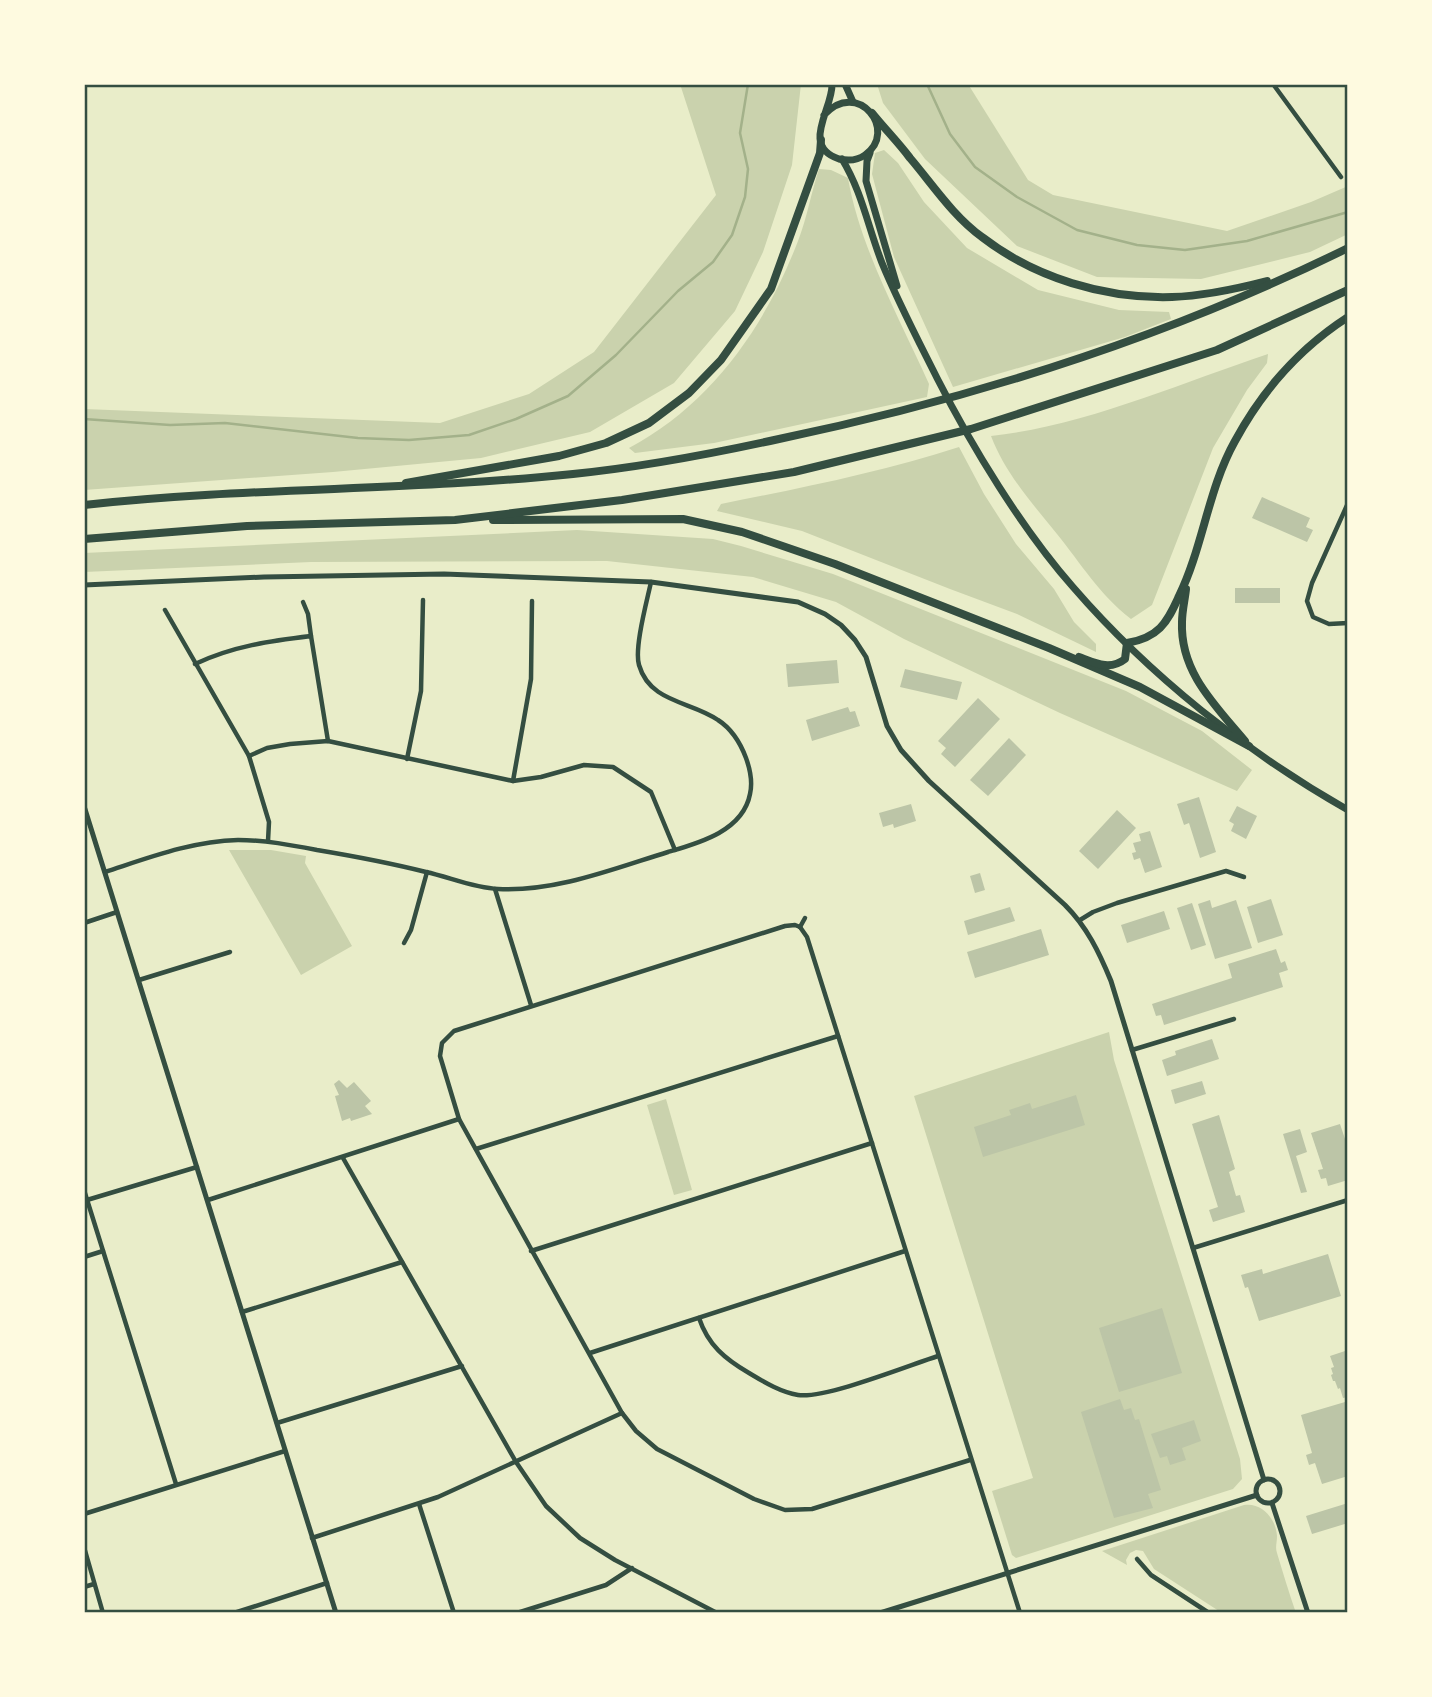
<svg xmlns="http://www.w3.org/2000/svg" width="1432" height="1697" font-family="Inter,sans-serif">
	<rect width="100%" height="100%" fill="#e9edc9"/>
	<g fill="#cad2ad">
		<polygon points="680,84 801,84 792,165 763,252 735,311 674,383 590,432 481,458 333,472 84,490 84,409 440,423 529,394 594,352 716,195"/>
		<polygon points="877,84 968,84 1028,180 1053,195 1227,231 1311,202 1348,186 1348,234 1310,252 1201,279 1097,277 1017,246 925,159 883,103"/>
		<polygon points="884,150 898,163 924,202 967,248 1038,290 1119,310 1169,312 1171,319 1125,337 953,387 894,257 872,174 875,153"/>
		<path d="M819,169L831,170L848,178C860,248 900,319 929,384L927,397L714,443L635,453L629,448C711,404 765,327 798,241C807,218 811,193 819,169Z"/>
		<path d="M1268,354L1267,363L1247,390L1213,448L1152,605L1131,619C1099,594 1082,565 1057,534C1032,503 1005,473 991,436C1084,426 1178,384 1268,354Z"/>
		<path d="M959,447L984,494L1016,544L1054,589L1074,622L1096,644V652L1017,614L950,589L802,531L717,511L721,504C801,488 882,472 959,447Z"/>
		<polygon points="577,530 713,539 741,546 833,574 1126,691 1202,731 1252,770 1237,791 1060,713 904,639 836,602 753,577 607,561 311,562 84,572 84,553"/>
		<polygon points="229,850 271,850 306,856 305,863 352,946 301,975"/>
		<polygon points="1109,1032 1114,1060 1240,1459 1242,1479 1233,1489 1016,1558 1012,1555 992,1491 1033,1478 914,1096"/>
		<polygon points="666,1099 692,1190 674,1195 647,1105"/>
		<path d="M1244,1505C1262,1502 1276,1519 1277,1536C1277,1543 1275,1547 1277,1553C1283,1573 1289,1593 1296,1613H1222L1154,1569L1143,1551L1136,1550L1130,1553L1126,1560L1127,1565L1102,1551Z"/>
	</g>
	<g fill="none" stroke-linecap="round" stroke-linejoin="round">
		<g stroke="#a3b18a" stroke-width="2.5">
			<polyline points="927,84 950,134 975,167 1017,197 1077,230 1137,245 1185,250 1247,241 1348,212"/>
			<polyline points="84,419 170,425 225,423 358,438 409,440 469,435 516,419 568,396 616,355 678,291 713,262 732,235 745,197 748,169 740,133 748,84"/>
		</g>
	</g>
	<g fill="#bcc5a7">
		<polygon points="1262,497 1310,518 1306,527 1313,530 1307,542 1252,518"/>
		<rect x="1235" y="588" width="45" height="15"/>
		<polygon points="837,660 839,683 788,687 786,664"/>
		<polygon points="905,669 962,682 957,700 900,687"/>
		<polygon points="978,698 1000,719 955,767 941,754 946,748 938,741"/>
		<polygon points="848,707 850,712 855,711 860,726 812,741 806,720"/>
		<polygon points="1009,738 1026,755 988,796 970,780"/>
		<polygon points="1199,797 1216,852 1200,858 1189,823 1184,825 1177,804"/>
		<polygon points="911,804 916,821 894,828 893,824 883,827 879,813"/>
		<polygon points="1237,806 1257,816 1246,839 1231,831 1234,824 1229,821"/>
		<polygon points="1117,810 1136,828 1098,869 1079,851"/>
		<polygon points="1150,831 1162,867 1145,873 1140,858 1134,860 1132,853 1136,852 1133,843 1141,841 1139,834"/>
		<polygon points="980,873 985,890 975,893 970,876"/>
		<polygon points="1271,899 1283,935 1258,943 1247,907"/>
		<polygon points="1210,900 1212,908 1236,900 1252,948 1215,959 1198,904"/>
		<polygon points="1192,903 1206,945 1191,950 1177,908"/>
		<polygon points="1010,907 1015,921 968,935 964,921"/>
		<polygon points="1164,911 1170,929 1127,943 1121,925"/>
		<polygon points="1041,929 1049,955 975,978 967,952"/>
		<polygon points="1276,949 1281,963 1285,961 1288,970 1279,973 1283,987 1164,1025 1161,1015 1156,1016 1152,1004 1232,978 1228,964"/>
		<polygon points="1212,1039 1219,1059 1167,1076 1162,1060 1176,1055 1175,1051"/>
		<polygon points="339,1080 347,1088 354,1082 371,1101 365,1106 372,1114 351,1121 350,1118 342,1121 335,1096 339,1095 334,1084"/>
		<polygon points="1202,1081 1206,1094 1175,1104 1171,1090"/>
		<polygon points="1076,1095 1085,1125 983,1157 974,1127 1011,1115 1009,1110 1030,1103 1032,1109"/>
		<polygon points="1219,1115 1235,1169 1229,1172 1236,1196 1240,1195 1245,1212 1213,1222 1209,1210 1218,1207 1192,1124"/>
		<polygon points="1340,1124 1348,1148 1348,1180 1328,1186 1326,1178 1321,1179 1318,1170 1323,1169 1311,1133"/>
		<polygon points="1300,1129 1307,1152 1296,1156 1307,1192 1301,1193 1283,1134"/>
		<polygon points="1328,1254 1341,1296 1259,1321 1248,1287 1245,1288 1241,1275 1262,1269 1263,1274"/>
		<polygon points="1162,1308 1182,1373 1119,1392 1099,1328"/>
		<polygon points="1348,1350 1348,1397 1343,1398 1340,1388 1338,1389 1335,1381 1333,1381 1331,1375 1333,1374 1331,1368 1334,1367 1330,1356"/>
		<polygon points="1120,1399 1124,1410 1131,1408 1135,1420 1139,1419 1161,1490 1148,1494 1153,1508 1114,1518 1081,1412"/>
		<polygon points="1345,1402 1348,1412 1348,1476 1322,1484 1315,1463 1309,1465 1306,1455 1312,1453 1301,1415"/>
		<polygon points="1194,1420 1201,1441 1182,1448 1186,1460 1170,1465 1167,1456 1160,1458 1151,1434"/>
		<polygon points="1348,1503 1348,1523 1312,1534 1306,1516"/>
	</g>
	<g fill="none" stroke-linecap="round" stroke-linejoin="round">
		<g stroke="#344e41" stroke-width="4.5">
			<polyline points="1273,84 1341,177"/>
			<polyline points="1348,503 1312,583 1307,601 1313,617 1329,624 1348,623"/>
			<polyline points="303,602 308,614 311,636"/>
			<polyline points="165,610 249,756 269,822 268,841"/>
			<path d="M195,664C233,646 270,641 311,636L328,741"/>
			<polyline points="249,756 267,748 290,744 328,741 513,781 541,777 584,765 613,767 651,792 675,850"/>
			<polyline points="407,759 421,691 423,600"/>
			<polyline points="513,781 531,679 532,601"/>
			<path d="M105,872C148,858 192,841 238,840C265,840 291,845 317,850C353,856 390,863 426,872C449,877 474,888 498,889C556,892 613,869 668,852C699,843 743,831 750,794C753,781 750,769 746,758C740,742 732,729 718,720C691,701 650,703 639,665C634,648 647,601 651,582"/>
			<polyline points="495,889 531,1005"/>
			<polyline points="1080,920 1093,912 1117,903 1226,871 1244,877"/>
			<polyline points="84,923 117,912"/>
			<polyline points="800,927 795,925 785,926 454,1031 442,1043 440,1056 459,1119 622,1413 636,1431 657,1449 754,1499 785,1510 812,1509 970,1460"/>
			<polyline points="800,927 807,937 1020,1613"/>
			<polyline points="800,927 805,918"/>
			<polyline points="404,943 411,930 427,872"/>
			<polyline points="139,980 230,952"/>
			<polyline points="1132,1050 1234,1019"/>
			<polyline points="476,1149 838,1036"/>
			<polyline points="343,1158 516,1462 546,1506 580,1538 615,1560 717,1613"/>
			<polyline points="84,1190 176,1484"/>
			<polyline points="87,1200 197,1167"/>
			<polyline points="208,1200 459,1119"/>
			<polyline points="1193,1248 1348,1200"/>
			<polyline points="531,1251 872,1143"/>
			<polyline points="84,1257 103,1251"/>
			<polyline points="242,1312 402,1262"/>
			<path d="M699,1318C708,1345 725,1359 749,1373C764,1382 780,1392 798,1395C825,1399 907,1366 938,1356"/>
			<polyline points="590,1353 905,1251"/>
			<polyline points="277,1423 462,1366"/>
			<polyline points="419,1504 454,1613"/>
			<polyline points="84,1514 285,1451"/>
			<polyline points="312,1538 438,1497 622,1413"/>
			<polyline points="84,1547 103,1613"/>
			<polyline points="1137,1559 1151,1575 1209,1613"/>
			<polyline points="84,1587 94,1584"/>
			<polyline points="234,1613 327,1583"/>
			<polyline points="517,1613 606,1585 632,1568"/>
		</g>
		<g stroke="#344e41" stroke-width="5">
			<path d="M84,585L264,577L444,574L651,582L798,602L825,614L841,625L855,640L866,657L887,726L901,750L929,781L1065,905C1087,927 1099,952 1111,981L1264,1480"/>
			<polyline points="84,806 336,1613"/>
			<circle cx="1268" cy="1491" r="12"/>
			<polyline points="1272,1503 1308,1613"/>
			<polyline points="880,1613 1257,1495"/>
		</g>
		<g stroke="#344e41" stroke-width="7">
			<polyline points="845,84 853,102"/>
			<path d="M824,115C858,78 899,131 865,155C858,160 848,161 839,159C800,146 833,109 832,84"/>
			<polyline points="870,153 867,161 866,181 897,286"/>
			<path d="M842,159C862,192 868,227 882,263C898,302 918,340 937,378C972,447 1022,529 1073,587C1150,676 1246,752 1348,810"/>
		</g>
		<g stroke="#344e41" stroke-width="8">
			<path d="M872,113C884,128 898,142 910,158C933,185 953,216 982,237C1035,278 1105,299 1172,297C1205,296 1236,289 1267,281"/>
			<polyline points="406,483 559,456 606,443 649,423 689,393 721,360 771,289 820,153 821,140"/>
			<path d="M84,505C247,487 410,491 573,474C642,467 711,454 779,439C975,398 1168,337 1348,248"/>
			<polyline points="493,520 683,519 742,532 835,564 1049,648 1140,687 1249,746"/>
			<polyline points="84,539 247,526 455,520 622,500 794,472 971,429 1217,350 1348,290"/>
			<path d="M1186,589C1185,599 1182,611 1182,622C1180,672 1215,705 1245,741"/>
			<path d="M1079,657C1095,663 1110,671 1125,659L1127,643C1139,641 1151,637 1160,628C1169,619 1174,607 1179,596C1203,547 1208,489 1235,441C1262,391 1300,348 1348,317"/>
		</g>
	</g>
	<rect width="1432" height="1697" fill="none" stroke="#fefae0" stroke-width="172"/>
	<rect x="86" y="86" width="1260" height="1525" fill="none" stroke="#344e41" stroke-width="2.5"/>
</svg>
